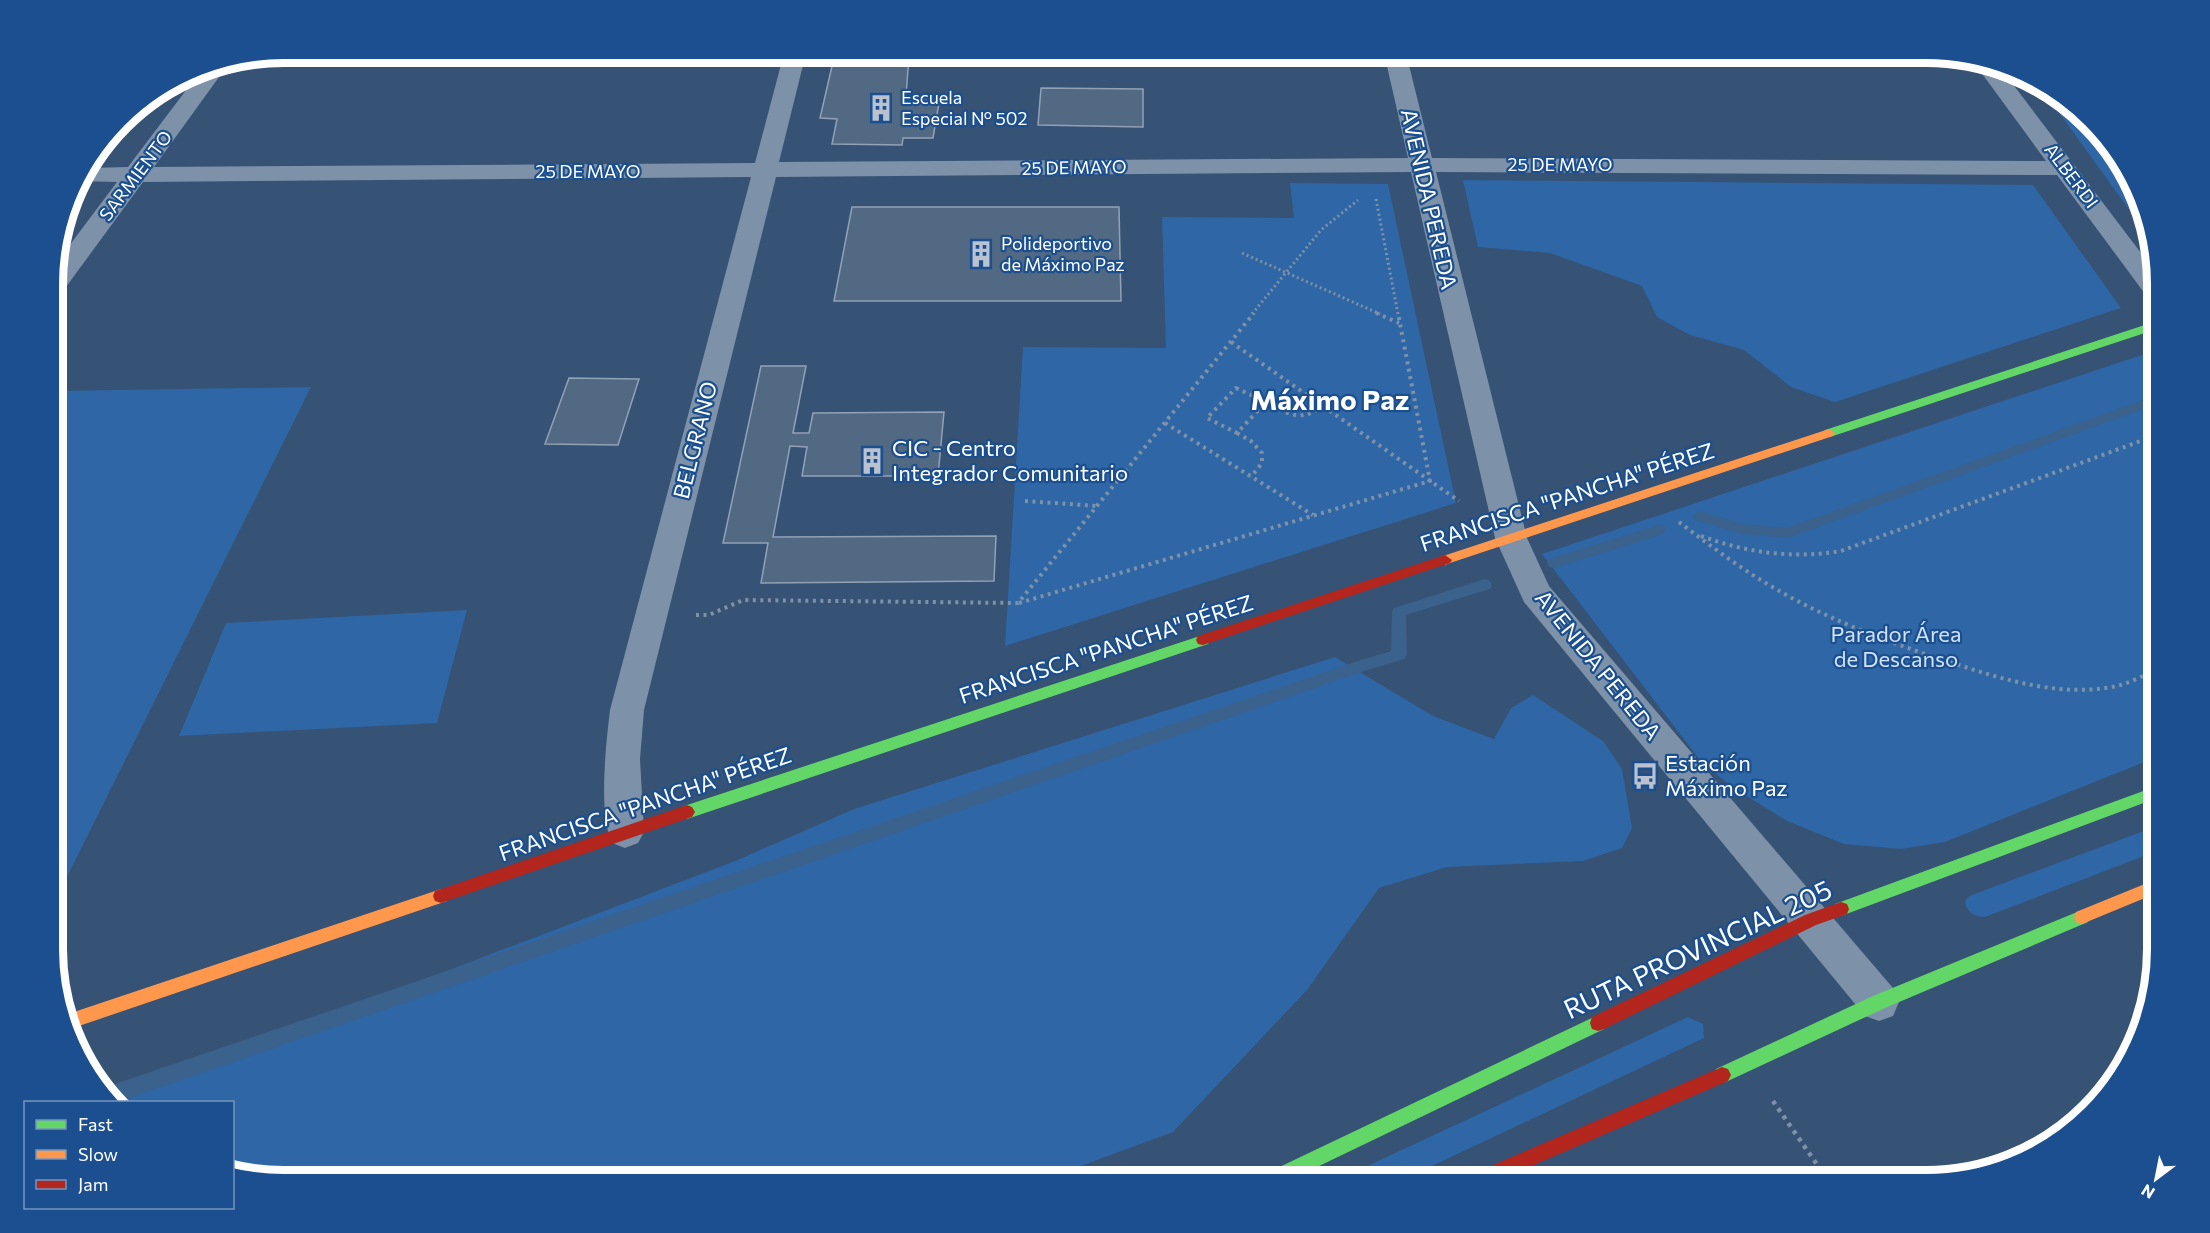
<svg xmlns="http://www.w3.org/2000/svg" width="2210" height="1233" font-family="Commissioner,sans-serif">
	<rect width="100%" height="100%" fill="#365274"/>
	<g fill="#2f66a5">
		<polygon points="2036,81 2041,83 2119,156 2145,210 2152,241"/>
		<polygon points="1463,180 2033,185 2121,308 1835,402 1791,387 1744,350 1690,335 1657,317 1642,286 1550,253 1478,247"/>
		<polygon points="1290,183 1388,184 1456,503 1005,646 1023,347 1166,348 1162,217 1294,218"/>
		<polygon points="2157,350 2157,757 1945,842 1901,849 1844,844 1787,821 1734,788 1703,764 1542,554"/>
		<polygon points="311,387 55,901 54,901 54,391"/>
		<polygon points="467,610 437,723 179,736 226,623"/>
		<polygon points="1335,657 1433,716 1494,739 1511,708 1533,695 1603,741 1622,769 1632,828 1622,848 1583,861 1447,867 1379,888 1307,990 1173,1132 1043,1180 284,1180 233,1174 232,1102 118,1102 114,1098 735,861 854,809"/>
		<path d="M2157,826V851L1985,917C1975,917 1966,912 1965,901L1969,896Z"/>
		<polygon points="1688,1017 1703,1024 1704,1038 1402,1180 1337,1180"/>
	</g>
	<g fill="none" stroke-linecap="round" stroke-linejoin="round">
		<g fill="#3b618d" fill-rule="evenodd">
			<polygon points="2157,395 2157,404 1788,538 1742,534 1695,520 1693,516 1700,511 1742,524 1787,528"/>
			<polygon points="1659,525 1664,526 1666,530 1664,534 1554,568 1549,567 1547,563 1549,559"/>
			<polygon points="1485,579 1490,581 1492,585 1490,589 1406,615 1407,655 1404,659 1361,672 118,1102 103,1088 1355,662 1391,651 1392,612 1394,608"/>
		</g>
	</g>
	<g fill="#526984" stroke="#92a2b6" stroke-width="1.5">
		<polygon points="284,52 337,53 335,55 273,55"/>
		<polygon points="835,53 913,53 912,56 898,57 909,56 906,96 940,97 933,138 903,138 902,145 832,144 837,119 820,118"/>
		<polygon points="1041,88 1143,89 1143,127 1038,125"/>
		<polygon points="852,207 1119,207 1121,301 834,301"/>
		<polygon points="761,366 806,366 793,433 809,433 813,413 944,412 938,476 802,476 807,447 790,446 773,537 996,536 994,581 761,583 768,543 723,543"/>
		<polygon points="569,378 639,379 618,445 545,444"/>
	</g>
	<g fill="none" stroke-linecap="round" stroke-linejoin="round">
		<g stroke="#7d92a8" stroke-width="3" stroke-dasharray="2 3" stroke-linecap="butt">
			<polyline points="1376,199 1398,314"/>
			<polyline points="1242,253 1380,314"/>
			<polyline points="1252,314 1321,230 1358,200"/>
		</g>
		<g stroke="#7d92a8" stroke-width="4" stroke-dasharray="3 4.5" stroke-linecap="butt">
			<polyline points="1376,313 1399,323"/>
			<polyline points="1231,342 1459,501"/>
			<polygon points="1236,388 1266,402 1237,433 1207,418"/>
			<path d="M1266,402C1289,414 1299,423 1323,406"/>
			<polyline points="1165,423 1313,515"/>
			<polyline points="1237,433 1251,441 1262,453 1262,463 1251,477"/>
			<polyline points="1025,501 1097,506"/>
			<path d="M1679,522C1708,544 1737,566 1769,585C1829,621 1896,645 1962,666C2008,681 2058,695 2106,688C2124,686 2141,677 2157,669"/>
			<path d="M1701,536C1748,553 1792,559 1841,551L2157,435"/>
			<polyline points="1019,603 1430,481 1398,313"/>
			<polyline points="696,615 709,615 743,600 1018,603 1254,313"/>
		</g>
		<polyline stroke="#7d92a8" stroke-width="4.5" stroke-dasharray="4 5" stroke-linecap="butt" points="1773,1101 1818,1166 1825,1180"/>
		<path fill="#7d92a8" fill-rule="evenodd" d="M784,53H806L779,162L1408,158L1384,53H1406L1432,158L2046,161L1972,60H1986L1999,66L2157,274V300L2148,298L2057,175L1436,172L1527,538L1549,586L1893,988L1899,1002L1893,1016L1879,1021L1865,1016L1524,602L1495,538L1411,172L776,177L644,710L640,759L644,832L638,843L625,848L612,843C598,814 606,744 610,710L751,177L143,182L63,291L54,293V266L117,182L77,181L87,168L128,167L202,69L226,64L227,66L154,167L755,163Z"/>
		<g fill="#63d668" fill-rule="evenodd">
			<polygon points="2157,321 2157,329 1833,436 1829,437 1823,433 1825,430"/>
			<polygon points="1203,635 1208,636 1210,640 1208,644 687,819 682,817 679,812 682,807 687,805"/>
			<polygon points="2157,786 2157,798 1841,916 1835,914 1833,909 1835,904"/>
			<polygon points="2082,910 2088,912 2090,917 2088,922 1885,1008 1728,1081 1722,1083 1716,1081 1713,1075 1716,1069 1873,996"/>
			<polygon points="1598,1015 1604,1017 1606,1023 1604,1029 1290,1180 1262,1180 1265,1174"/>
		</g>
		<g fill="#ff974d" fill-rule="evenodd">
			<polygon points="1829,429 1835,433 1833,436 1450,563 1445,565 1438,560 1440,557"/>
			<polygon points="2157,879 2157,893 2082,924 2076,922 2074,917 2076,912"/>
			<polygon points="441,889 447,891 449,896 447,901 73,1028 68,1014"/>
		</g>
		<g fill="#b3261e" fill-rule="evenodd">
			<polygon points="1445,555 1452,560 1450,563 1203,645 1198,644 1196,640 1198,636"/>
			<polygon points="687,805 692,807 695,812 692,817 441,903 435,901 433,896 435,891 441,889"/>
			<polygon points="1841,902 1847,904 1849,909 1847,914 1816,925 1604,1029 1598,1031 1592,1029 1590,1023 1592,1017 1805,915"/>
			<polygon points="1722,1067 1728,1069 1731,1075 1728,1081 1499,1180 1469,1180 1472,1174"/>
		</g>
	</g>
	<defs>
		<symbol id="building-bare" viewBox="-9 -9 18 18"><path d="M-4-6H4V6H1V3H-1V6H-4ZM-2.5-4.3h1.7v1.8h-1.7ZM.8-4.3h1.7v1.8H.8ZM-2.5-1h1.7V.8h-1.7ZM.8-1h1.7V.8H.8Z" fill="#b9c2ce" stroke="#1b4f8f" stroke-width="2.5" paint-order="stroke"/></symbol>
		<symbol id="bus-bare" viewBox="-9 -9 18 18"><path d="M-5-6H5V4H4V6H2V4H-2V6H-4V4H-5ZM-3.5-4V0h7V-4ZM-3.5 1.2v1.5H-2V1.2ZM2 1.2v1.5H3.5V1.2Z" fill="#b9c2ce" stroke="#1b4f8f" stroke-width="2.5" paint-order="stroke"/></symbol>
	</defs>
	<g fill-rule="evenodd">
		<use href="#building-bare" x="862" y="89" width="38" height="38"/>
		<use href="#building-bare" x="962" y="235" width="38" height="38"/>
		<use href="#building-bare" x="853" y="442" width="38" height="38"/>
		<use href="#bus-bare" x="1626" y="757" width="38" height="38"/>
	</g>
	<g text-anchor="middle" stroke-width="4.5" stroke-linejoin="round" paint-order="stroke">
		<g font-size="18" fill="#fff" stroke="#1b4f8f" text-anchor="start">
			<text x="901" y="104">Escuela<tspan x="901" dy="21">Especial Nº 502</tspan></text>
			<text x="1001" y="250">Polideportivo<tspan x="1001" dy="21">de Máximo Paz</tspan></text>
		</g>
		<g font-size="18" fill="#fff" stroke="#1b4f8f">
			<text x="1560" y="171">25 DE MAYO</text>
			<text transform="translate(1074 168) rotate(-1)" y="6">25 DE MAYO</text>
			<text x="588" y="178">25 DE MAYO</text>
			<text transform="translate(136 176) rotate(-53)" y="6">SARMIENTO</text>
			<text transform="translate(2071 176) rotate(53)" y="6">ALBERDI</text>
		</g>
		<g font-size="22" fill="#fff" stroke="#1b4f8f">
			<text transform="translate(1429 199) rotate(77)" y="8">AVENIDA PEREDA</text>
			<text transform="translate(695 440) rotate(-76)" y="8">BELGRANO</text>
			<text transform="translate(1567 497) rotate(-18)" y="8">FRANCISCA "PANCHA" PÉREZ</text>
			<text transform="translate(1106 649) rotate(-18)" y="8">FRANCISCA "PANCHA" PÉREZ</text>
			<text transform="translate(1598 665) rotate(51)" y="8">AVENIDA PEREDA</text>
			<text transform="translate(645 804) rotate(-19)" y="8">FRANCISCA "PANCHA" PÉREZ</text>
		</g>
		<g font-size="22" fill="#fff" stroke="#1b4f8f" text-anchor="start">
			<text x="892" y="456">CIC - Centro<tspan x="892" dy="25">Integrador Comunitario</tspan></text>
			<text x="1665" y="771">Estación<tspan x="1665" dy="25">Máximo Paz</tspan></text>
		</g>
		<g font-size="22" fill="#cfe3fa" stroke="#1b4f8f">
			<text x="1896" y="642">Parador Área<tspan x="1896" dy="25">de Descanso</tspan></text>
		</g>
		<g font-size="27" fill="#fff" stroke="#1b4f8f">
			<text transform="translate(1698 950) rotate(-25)" y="9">RUTA PROVINCIAL 205</text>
		</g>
		<g font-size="28" font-weight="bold" fill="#fff" stroke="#1b4f8f">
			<text x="1330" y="410">Máximo Paz</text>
		</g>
	</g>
	<path d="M0 0H2210V1233H0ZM284 63H1926A221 221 0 0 1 2147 284V949A221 221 0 0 1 1926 1170H284A221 221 0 0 1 63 949V284A221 221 0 0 1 284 63Z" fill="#1b4f8f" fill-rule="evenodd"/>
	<path fill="none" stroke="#fff" stroke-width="8" d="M284 63H1926A221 221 0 0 1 2147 284V949A221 221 0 0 1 1926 1170H284A221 221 0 0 1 63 949V284A221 221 0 0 1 284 63Z"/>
	<rect x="24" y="1101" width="210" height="108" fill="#1b4f8f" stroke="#7695bc" stroke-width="1.5"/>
	<rect x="36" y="1120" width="30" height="9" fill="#63d668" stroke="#7695bc" stroke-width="1.5"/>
	<text x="78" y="1131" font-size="18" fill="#ffffff">Fast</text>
	<rect x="36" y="1150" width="30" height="9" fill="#ff974d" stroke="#7695bc" stroke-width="1.5"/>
	<text x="78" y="1161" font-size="18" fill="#ffffff">Slow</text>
	<rect x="36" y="1180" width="30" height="9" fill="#b3261e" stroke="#7695bc" stroke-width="1.5"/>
	<text x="78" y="1191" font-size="18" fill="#ffffff">Jam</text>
	<g transform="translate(2156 1179) rotate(212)" stroke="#1b4f8f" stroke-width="4.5" paint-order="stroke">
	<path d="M0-4.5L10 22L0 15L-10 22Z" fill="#ffffff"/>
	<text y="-9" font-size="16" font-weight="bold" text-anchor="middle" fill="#ffffff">N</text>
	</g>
</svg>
